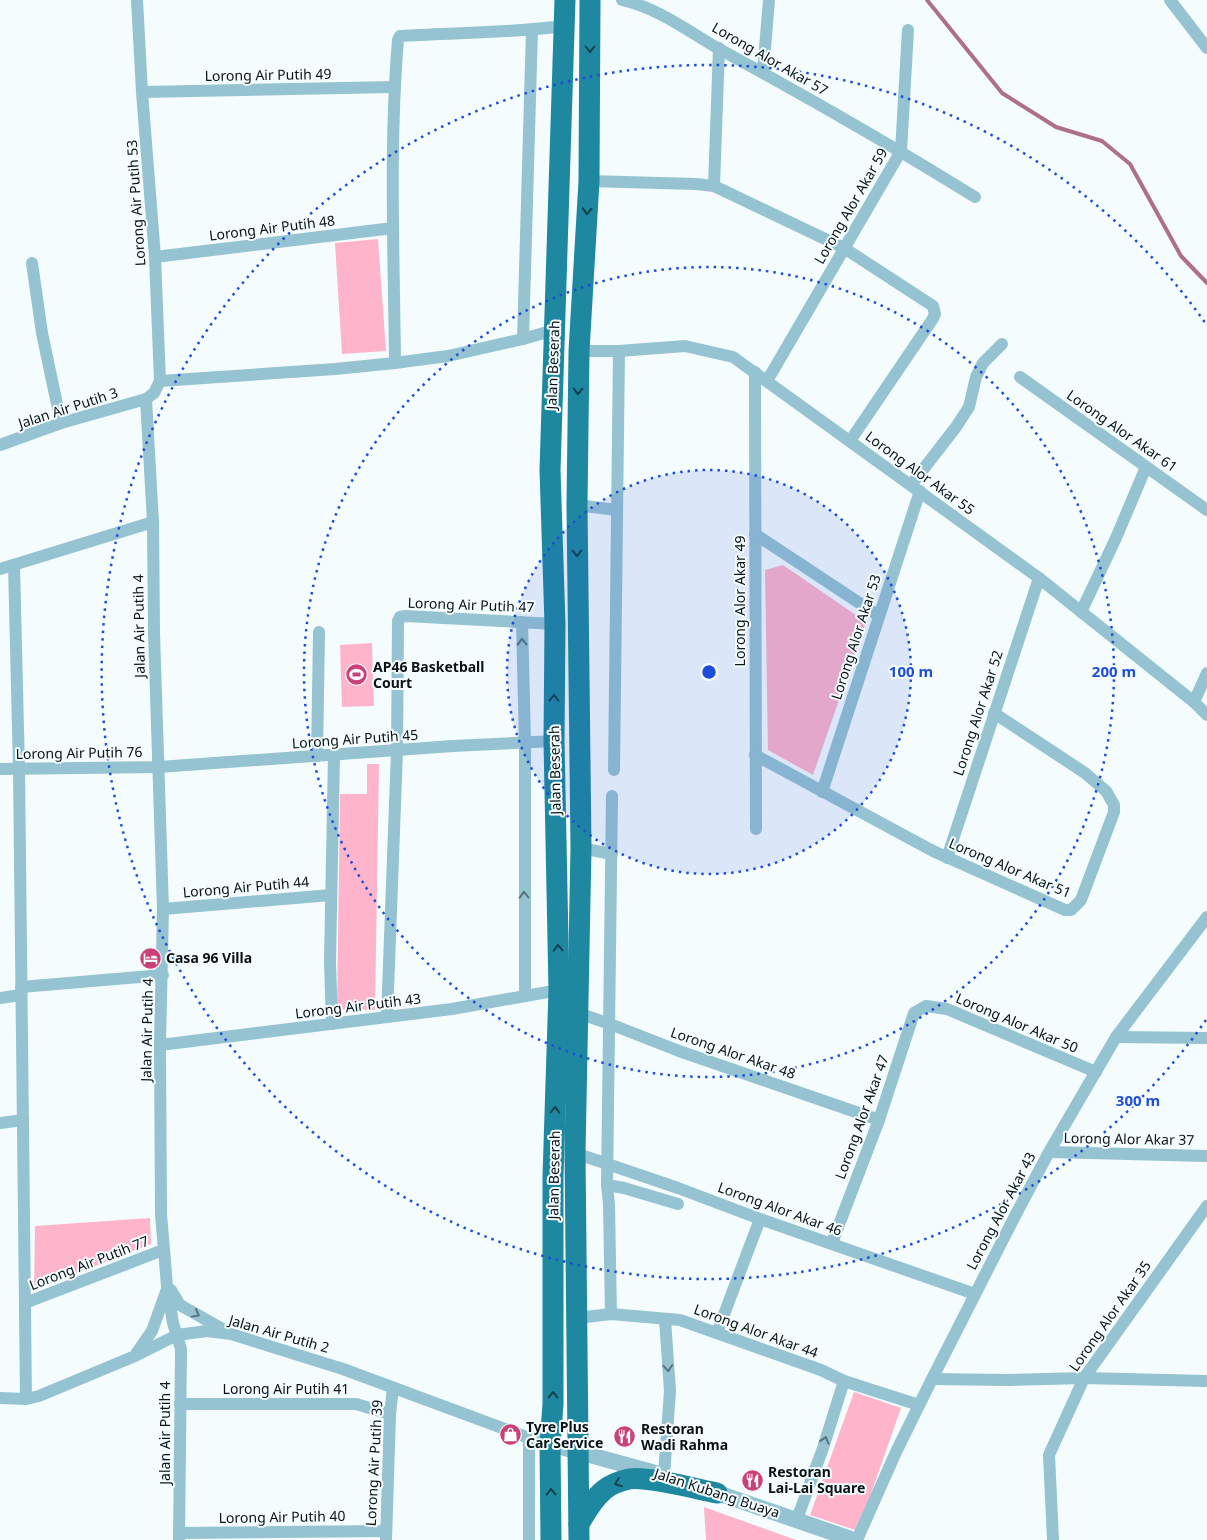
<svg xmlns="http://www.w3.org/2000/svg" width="1207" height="1540" font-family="'Noto Sans',sans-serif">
	<rect width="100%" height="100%" fill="#f5fcfe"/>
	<g fill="#feb4ca">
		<polygon points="378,239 386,351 342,354 335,243"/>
		<polygon points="783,565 866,622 813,775 768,750 765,570"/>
		<polygon points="372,643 374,706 342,707 340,645"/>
		<polygon points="367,764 379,764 375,1010 337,1009 340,794 367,794"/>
		<polygon points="150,1218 151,1244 34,1290 35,1226"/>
		<polygon points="854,1392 901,1408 858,1531 810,1515"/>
		<polygon points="704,1507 796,1540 706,1540"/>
	</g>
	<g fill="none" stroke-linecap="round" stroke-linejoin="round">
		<polyline stroke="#ae7086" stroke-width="4" points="927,0 1002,93 1056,127 1102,141 1130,164 1181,256 1207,283"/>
		<g stroke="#95c3d1" stroke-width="12">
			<path d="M622,0C658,8 688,31 719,49C806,96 891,145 975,197"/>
			<polyline points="1170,0 1207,48"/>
			<polyline points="763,72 769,0"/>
			<polyline points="142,92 394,87"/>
			<polyline points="589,181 696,184 714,186 844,248 933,306 935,314 932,320 850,441"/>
			<polyline points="714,186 719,48"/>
			<polyline points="155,257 393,228"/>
			<polyline points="32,263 42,333 61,423"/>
			<polyline points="523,339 532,30"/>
			<polyline points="579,351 619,351 685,346 733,357 1039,578 1194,702 1207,715"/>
			<path d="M395,363C394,256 389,147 398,40L400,36C455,33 510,33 564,26"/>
			<polyline points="755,372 756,829"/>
			<polyline points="1020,377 1207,510"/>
			<polyline points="160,381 335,369 395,363 448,356 523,339 554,330"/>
			<polyline points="767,381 901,151 908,30"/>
			<polyline points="146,399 153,522 154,633 163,909 160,1045 161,1214 167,1286 173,1323 181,1349 179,1540"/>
			<polyline points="0,445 61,423 146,399 154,393 160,381 155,257 142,92 137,0"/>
			<polyline points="911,485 956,427 969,407 976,377 983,363 1002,344"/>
			<polyline points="577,505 617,510"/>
			<polyline points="755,534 879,616"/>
			<polyline points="14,565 19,769 26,1399"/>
			<polyline points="0,569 153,522"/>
			<polyline points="1081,612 1116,538 1146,467"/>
			<polyline points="522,622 525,743 525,996"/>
			<polyline points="1194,702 1207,673"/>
			<polyline points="755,755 933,851 1065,910 1071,910 1081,900 1114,812 1114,805 1106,791 1085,773 994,713"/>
			<polyline points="317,756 319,632"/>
			<polyline points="0,769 159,767 453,746 554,741"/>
			<polyline points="614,770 619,351"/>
			<polyline points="822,792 920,491"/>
			<polyline points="581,848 612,854"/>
			<polyline points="947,858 1039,578"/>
			<polyline points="163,909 331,895"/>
			<polyline points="21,987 163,975"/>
			<polyline points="0,998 21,995"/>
			<polyline points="578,1013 610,1024 679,1051 879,1120"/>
			<polyline points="387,1017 397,751 398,621 400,617 406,616 555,624"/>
			<polyline points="332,1024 330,962 334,755"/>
			<polyline points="1116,1037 1207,1038"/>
			<polyline points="160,1045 452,1009 559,990"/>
			<polyline points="0,1123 23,1120"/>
			<polyline points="1049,1152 1207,1156"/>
			<polyline points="575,1153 678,1188 760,1219 975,1294"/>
			<polyline points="607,1185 624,1188 678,1204"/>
			<polyline points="832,1243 879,1120 914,1013 926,1006 947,1009 1096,1072"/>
			<polyline points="171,1290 180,1305 226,1331"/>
			<polyline points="25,1303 163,1250"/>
			<polyline points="611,1314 609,1205 607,1185 612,796"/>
			<polyline points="577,1318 611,1314 680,1320 821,1370 844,1381 919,1405"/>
			<polyline points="717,1333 760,1219"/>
			<polyline points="136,1354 152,1331 167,1289"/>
			<polyline points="932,1379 1008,1380 1084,1378 1207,1381"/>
			<polyline points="0,1398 26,1399 39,1396 135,1356 177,1335 207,1331 231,1334 343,1369 529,1438 550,1444"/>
			<polyline points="180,1404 356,1404 390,1414"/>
			<polyline points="664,1475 670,1391 665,1319"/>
			<polyline points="797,1519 823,1448 844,1381"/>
			<polyline points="179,1533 386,1531"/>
			<polyline points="386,1540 390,1414 393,1388"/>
			<polyline points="529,1540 529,1438"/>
			<polyline points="857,1540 896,1452 932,1379 1015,1216 1049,1152 1116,1037 1207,917"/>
			<polyline points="1053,1540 1049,1455 1084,1378 1207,1206"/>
		</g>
		<g stroke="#95c3d1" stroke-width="16">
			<polyline points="550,1444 659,1474"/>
			<polyline points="706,1489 854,1540"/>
		</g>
		<g stroke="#1e88a0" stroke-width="21">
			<path d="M579,1524C586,1512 593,1499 604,1490C611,1484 620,1481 629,1479C648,1476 696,1489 717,1493"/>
			<polyline points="551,1540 550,1444 553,1404 553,1176 559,990 554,741 555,624 550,470 565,0"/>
			<polyline points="579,1540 575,1153 581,848 577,505 579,351 589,181 590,0"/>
		</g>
	</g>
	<defs><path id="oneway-chevron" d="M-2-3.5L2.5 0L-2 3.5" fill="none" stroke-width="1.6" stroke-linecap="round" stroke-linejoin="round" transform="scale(1.25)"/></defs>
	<g stroke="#10424e">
		<use href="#oneway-chevron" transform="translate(590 49) rotate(90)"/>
		<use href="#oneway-chevron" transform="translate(587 211) rotate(93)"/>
		<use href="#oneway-chevron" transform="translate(578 391) rotate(91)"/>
		<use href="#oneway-chevron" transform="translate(577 553) rotate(89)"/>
		<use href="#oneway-chevron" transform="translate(554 698) rotate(-89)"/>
		<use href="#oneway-chevron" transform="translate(558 948) rotate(-91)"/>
		<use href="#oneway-chevron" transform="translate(555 1110) rotate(-88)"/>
		<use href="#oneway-chevron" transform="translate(553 1395) rotate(-90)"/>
		<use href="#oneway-chevron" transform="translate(618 1483) rotate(158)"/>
		<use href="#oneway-chevron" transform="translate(551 1492) rotate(-91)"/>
	</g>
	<g stroke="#55747d">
		<use href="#oneway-chevron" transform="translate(522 642) rotate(-92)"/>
		<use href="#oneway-chevron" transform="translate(524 895) rotate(-91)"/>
		<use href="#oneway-chevron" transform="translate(196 1314) rotate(29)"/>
		<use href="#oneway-chevron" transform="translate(668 1368) rotate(86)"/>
		<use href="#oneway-chevron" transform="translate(825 1440) rotate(-73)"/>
	</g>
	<circle cx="709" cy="672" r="202" fill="#1d4ed8" fill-opacity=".12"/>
	<g fill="none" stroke="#1d4ed8" stroke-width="2.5" stroke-dasharray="2.5 5">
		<circle cx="709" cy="672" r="202"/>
		<circle cx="709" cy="672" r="405"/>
		<path d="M1206 1020A607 607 0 1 1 1206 324"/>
	</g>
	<defs>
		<symbol id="stadium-disc" viewBox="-11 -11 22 22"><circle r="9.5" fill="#ca4078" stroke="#f5fcfe"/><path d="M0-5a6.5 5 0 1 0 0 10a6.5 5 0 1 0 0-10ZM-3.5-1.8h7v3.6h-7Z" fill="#fff"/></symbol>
		<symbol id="hotel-disc" viewBox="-11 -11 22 22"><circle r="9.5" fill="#ca4078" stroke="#f5fcfe"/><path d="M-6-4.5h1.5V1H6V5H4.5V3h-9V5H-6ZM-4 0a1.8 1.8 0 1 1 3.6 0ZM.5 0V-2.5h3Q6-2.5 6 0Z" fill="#fff"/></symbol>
		<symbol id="shop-disc" viewBox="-11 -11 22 22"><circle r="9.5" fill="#ca4078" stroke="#f5fcfe"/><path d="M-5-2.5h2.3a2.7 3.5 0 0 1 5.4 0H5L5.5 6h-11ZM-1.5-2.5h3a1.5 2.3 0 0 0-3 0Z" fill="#fff"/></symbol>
		<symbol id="restaurant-disc" viewBox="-11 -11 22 22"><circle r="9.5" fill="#ca4078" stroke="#f5fcfe"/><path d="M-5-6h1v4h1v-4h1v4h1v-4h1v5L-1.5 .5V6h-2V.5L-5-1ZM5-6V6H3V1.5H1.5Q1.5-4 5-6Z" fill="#fff"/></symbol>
	</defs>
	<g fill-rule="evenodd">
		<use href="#stadium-disc" x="344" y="662" width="25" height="25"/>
		<use href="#hotel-disc" x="138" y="946" width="25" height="25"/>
		<use href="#shop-disc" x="498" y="1422" width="25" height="25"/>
		<use href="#restaurant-disc" x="612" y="1424" width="25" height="25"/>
		<use href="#restaurant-disc" x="740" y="1468" width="25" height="25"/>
	</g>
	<g text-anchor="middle" stroke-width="4" stroke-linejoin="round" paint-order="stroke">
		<g font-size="14" fill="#071317" stroke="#f5fcfe">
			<text transform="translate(770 59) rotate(30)" y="5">Lorong Alor Akar 57</text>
			<text transform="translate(268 75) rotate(-1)" y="5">Lorong Air Putih 49</text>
			<text transform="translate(136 203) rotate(-94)" y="5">Lorong Air Putih 53</text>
			<text transform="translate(851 206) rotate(-60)" y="5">Lorong Alor Akar 59</text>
			<text transform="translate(272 228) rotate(-7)" y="5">Lorong Air Putih 48</text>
			<text transform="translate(553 365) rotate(-88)" y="5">Jalan Beserah</text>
			<text transform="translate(68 408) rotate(-18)" y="5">Jalan Air Putih 3</text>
			<text transform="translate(1122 431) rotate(35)" y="5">Lorong Alor Akar 61</text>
			<text transform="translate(920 473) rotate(36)" y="5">Lorong Alor Akar 55</text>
			<text transform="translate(740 601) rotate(-90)" y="5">Lorong Alor Akar 49</text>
			<text transform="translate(471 605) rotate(2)" y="5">Lorong Air Putih 47</text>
			<text transform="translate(139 626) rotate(-91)" y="5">Jalan Air Putih 4</text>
			<text transform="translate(856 637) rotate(-72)" y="5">Lorong Alor Akar 53</text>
			<text transform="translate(978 713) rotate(-72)" y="5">Lorong Alor Akar 52</text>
			<text transform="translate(355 739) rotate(-4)" y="5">Lorong Air Putih 45</text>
			<text transform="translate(79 753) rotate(-1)" y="5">Lorong Air Putih 76</text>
			<text transform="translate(555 770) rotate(-91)" y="5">Jalan Beserah</text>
			<text transform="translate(1010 868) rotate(23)" y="5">Lorong Alor Akar 51</text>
			<text transform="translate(246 887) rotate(-5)" y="5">Lorong Air Putih 44</text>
			<text transform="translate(358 1006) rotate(-7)" y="5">Lorong Air Putih 43</text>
			<text transform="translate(1017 1023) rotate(23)" y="5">Lorong Alor Akar 50</text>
			<text transform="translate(147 1030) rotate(-89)" y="5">Jalan Air Putih 4</text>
			<text transform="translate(733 1053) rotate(19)" y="5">Lorong Alor Akar 48</text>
			<text transform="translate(862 1117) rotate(-70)" y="5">Lorong Alor Akar 47</text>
			<text transform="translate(1129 1139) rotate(1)" y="5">Lorong Alor Akar 37</text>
			<text transform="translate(554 1175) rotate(-89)" y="5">Jalan Beserah</text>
			<text transform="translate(780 1209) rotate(20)" y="5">Lorong Alor Akar 46</text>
			<text transform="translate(1001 1211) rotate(-62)" y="5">Lorong Alor Akar 43</text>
			<text transform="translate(89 1263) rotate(-21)" y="5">Lorong Air Putih 77</text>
			<text transform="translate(1110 1316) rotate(-55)" y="5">Lorong Alor Akar 35</text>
			<text transform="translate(756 1331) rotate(20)" y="5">Lorong Alor Akar 44</text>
			<text transform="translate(279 1334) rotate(16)" y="5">Jalan Air Putih 2</text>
			<text x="286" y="1394">Lorong Air Putih 41</text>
			<text transform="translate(165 1433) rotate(-90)" y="5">Jalan Air Putih 4</text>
			<text transform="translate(374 1463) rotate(-87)" y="5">Lorong Air Putih 39</text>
			<text transform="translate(717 1493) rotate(18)" y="5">Jalan Kubang Buaya</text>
			<text transform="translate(282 1517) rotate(-1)" y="5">Lorong Air Putih 40</text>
		</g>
		<g font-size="14" font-weight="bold" fill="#071317" stroke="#f5fcfe" text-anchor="start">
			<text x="373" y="672">AP46 Basketball<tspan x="373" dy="16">Court</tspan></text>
			<text x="166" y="963">Casa 96 Villa</text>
			<text x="526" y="1432">Tyre Plus<tspan x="526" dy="16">Car Service</tspan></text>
			<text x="641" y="1434">Restoran<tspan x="641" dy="16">Wadi Rahma</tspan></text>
			<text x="768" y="1477">Restoran<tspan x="768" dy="16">Lai-Lai Square</tspan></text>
		</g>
	</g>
	<circle cx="709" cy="672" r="8" fill="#1d4ed8" stroke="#f5fcfe" stroke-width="2.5"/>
	<g font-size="15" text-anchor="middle" font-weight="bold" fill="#1d4ed8" stroke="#f5fcfe" stroke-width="4" stroke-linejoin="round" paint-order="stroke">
		<text x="911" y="677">100 m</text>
		<text x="1114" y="677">200 m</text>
		<text x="1138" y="1106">300 m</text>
	</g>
</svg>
